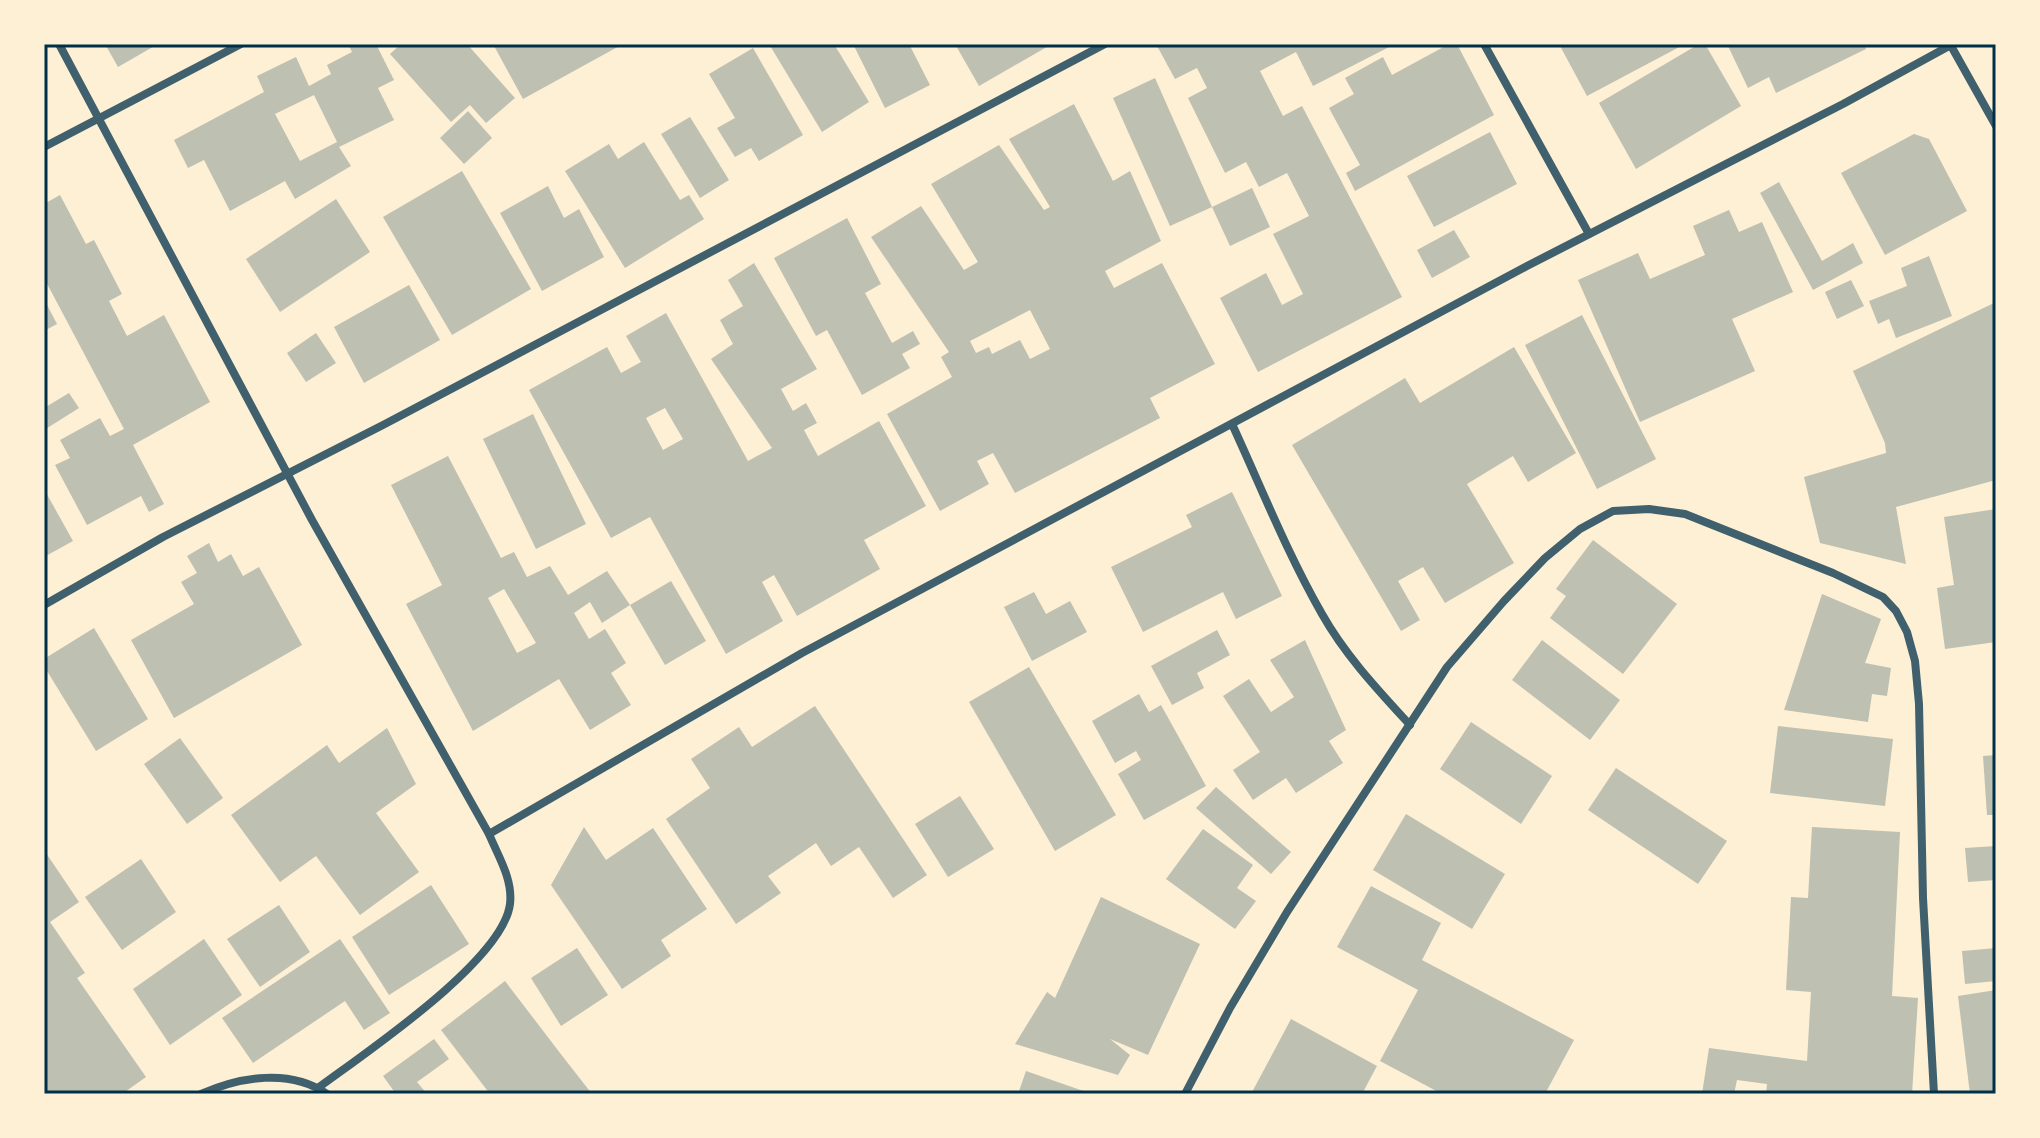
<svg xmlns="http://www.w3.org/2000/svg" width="2040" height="1138" font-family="Overpass,sans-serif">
	<rect width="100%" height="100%" fill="#fdf0d5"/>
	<g fill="#bec0b2" fill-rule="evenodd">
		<polygon points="105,44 158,44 118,67"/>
		<path d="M348,44H376L394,80L378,88L394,120L339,147L351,166L295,199L285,181L230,211L204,160L188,168L174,140L264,92L257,76L296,57L309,86L331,74L327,65L352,52ZM314,95L337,142L300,161L275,114Z"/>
		<polygon points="401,44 467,44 515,98 486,123 470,105 451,122 390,54"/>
		<polygon points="493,44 623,44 523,99"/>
		<polygon points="769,44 834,44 869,102 822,132"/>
		<polygon points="853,44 909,44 930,85 885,108"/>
		<polygon points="955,44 1052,44 979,86"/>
		<polygon points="1156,44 1395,44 1313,86 1296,52 1260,71 1283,116 1302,106 1402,297 1258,372 1220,298 1266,273 1282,305 1303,294 1273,234 1309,216 1287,173 1259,187 1246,162 1225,173 1188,98 1207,88 1197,68 1175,79"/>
		<polygon points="1449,44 1457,44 1494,115 1355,191 1346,173 1360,165 1329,108 1354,94 1345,78 1383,57 1392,75"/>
		<polygon points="1559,44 1685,44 1587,96"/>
		<polygon points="1699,44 1705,44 1741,106 1636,169 1599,103"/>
		<polygon points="1727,44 1864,44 1866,49 1776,93 1769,77 1748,88"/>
		<polygon points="753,48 803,135 759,161 751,148 735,157 717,128 735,118 709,74"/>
		<polygon points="1155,78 1212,207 1170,226 1113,98"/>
		<path d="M1074,104L1113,181L1130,171L1161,241L1105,271L1114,288L1162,263L1215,364L1150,398L1160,418L1015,493L993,453L977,461L989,484L940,511L887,414L952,377L941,357L949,352L871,237L921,206L964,270L978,262L931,184L999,145L1044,210L1050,207L1009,139ZM1030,310L1050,349L1030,359L1020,340L992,354L989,347L976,353L970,341Z"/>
		<polygon points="468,111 492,138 464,164 440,138"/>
		<polygon points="690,117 729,180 700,198 661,134"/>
		<polygon points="1490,132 1517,184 1434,227 1407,176"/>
		<polygon points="1914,134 1929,139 1967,211 1885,255 1841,173"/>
		<polygon points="644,142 680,200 689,195 704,219 625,268 565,171 609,144 618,159"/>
		<polygon points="462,171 531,289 452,335 383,217"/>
		<polygon points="1779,182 1822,261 1853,243 1863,263 1813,290 1760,193"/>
		<polygon points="548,186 564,218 579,209 604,257 542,291 500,213"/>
		<polygon points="1252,188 1270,227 1230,246 1212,207"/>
		<polygon points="60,195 86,244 94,240 122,294 109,301 127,336 164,315 210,402 133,445 164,504 149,512 141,496 87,525 55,465 70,458 60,440 100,418 110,436 124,429 44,278 44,204"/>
		<polygon points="336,199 370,252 280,312 246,259"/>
		<polygon points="1729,210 1739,232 1762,222 1793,292 1732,319 1755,371 1640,422 1578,280 1638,253 1650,279 1705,255 1693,226"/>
		<polygon points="847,218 881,284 865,293 892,343 913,331 920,344 902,354 910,368 862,395 827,330 816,336 774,258"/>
		<polygon points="1454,230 1470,257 1432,278 1417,250"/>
		<polygon points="1929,256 1952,316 1896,338 1889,319 1878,324 1869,301 1907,286 1901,268"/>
		<path d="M754,263L817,369L781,389L793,411L806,403L817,423L804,430L818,456L879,421L926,506L864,540L880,569L797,616L774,575L762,582L783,621L726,654L650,517L611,538L529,390L607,347L621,373L641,362L626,336L666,313L748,461L772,448L711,359L733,344L720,320L743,306L728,280ZM665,408L683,439L663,450L646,418Z"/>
		<polygon points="1851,280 1864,306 1837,319 1825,292"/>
		<polygon points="409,285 440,340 364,383 334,327"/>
		<polygon points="44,299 57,324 44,331"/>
		<polygon points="1996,302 1996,480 1896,507 1906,564 1820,543 1804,477 1886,453 1885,443 1853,371"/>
		<polygon points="1582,315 1656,459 1597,489 1525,345"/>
		<polygon points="316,333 336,363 306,382 287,353"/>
		<polygon points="1514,347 1576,453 1528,482 1513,456 1467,484 1514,563 1445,603 1423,567 1398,581 1420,620 1401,631 1292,445 1405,378 1420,403"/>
		<polygon points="69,393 79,408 44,430 44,408"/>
		<polygon points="533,414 586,524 536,549 483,439"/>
		<path d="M448,456L501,558L514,552L527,577L550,566L568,595L607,571L630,605L602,623L590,602L574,613L589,639L605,629L626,663L611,673L631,705L590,730L559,679L473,731L406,604L442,585L391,485ZM504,589L536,643L517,653L488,598Z"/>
		<polygon points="44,489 73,541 44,557"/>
		<polygon points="1232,492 1282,596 1236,619 1223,592 1143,632 1111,567 1192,527 1186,515"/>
		<polygon points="1996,509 1996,642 1945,649 1937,588 1954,585 1944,517"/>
		<polygon points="1593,540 1677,604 1623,674 1550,618 1566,596 1556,589"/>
		<polygon points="209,543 218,562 231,554 243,576 259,567 302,645 174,718 131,640 194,604 181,582 197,573 187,556"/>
		<polygon points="671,581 706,641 665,665 630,605"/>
		<polygon points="1034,592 1046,614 1070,601 1087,632 1032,661 1004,607"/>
		<polygon points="1822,594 1881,619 1865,663 1891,668 1887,696 1872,694 1868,722 1784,710"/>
		<polygon points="94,628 148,719 96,751 44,666 44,659"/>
		<polygon points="1217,630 1230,655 1197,673 1204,688 1172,705 1151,666"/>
		<polygon points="1305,640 1346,730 1329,741 1343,763 1296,793 1286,778 1253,800 1233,770 1260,752 1223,696 1249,679 1271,712 1294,697 1270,660"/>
		<polygon points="1542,640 1620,700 1590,740 1512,680"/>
		<polygon points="1029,667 1116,815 1055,851 969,702"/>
		<polygon points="1139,694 1149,712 1161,705 1206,786 1144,820 1118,774 1141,760 1136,751 1115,763 1092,721"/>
		<polygon points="815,706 927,875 893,898 859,847 831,866 816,843 768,876 781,893 736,924 666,819 710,788 691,759 739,727 752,747"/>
		<polygon points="1471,722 1552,776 1521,824 1440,769"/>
		<polygon points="1778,726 1893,739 1885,806 1770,793"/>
		<polygon points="387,728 416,784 376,813 419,872 360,915 316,856 280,882 231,815 327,745 339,763"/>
		<polygon points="180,738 223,798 187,824 144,764"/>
		<polygon points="1996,755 1996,815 1987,815 1983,756"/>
		<polygon points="1616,768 1727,841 1698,884 1588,810"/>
		<polygon points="1216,787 1291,852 1271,874 1196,808"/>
		<polygon points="960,796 994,849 948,877 915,824"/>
		<polygon points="1406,814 1505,874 1472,929 1373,870"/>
		<polygon points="584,827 606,860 653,828 707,909 661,940 671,956 622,989 551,885"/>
		<polygon points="1812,827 1900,832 1892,996 1918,998 1912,1094 1766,1094 1767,1084 1737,1080 1734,1094 1702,1094 1709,1048 1807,1061 1811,992 1786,990 1791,897 1808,898"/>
		<polygon points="1203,829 1253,865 1237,888 1256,901 1235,929 1166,879"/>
		<polygon points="1996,846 1996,880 1968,882 1965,848"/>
		<polygon points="44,850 79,902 50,922 85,973 77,978 146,1077 122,1094 44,1094"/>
		<polygon points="141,859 176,912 122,950 85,897"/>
		<polygon points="431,885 469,944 389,995 352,937"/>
		<polygon points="1371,886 1441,923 1422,960 1574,1040 1545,1094 1442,1094 1380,1061 1418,990 1337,947"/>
		<polygon points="1101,897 1200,944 1148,1055 1110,1039 1130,1055 1118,1075 1015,1044 1047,992 1055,998"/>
		<polygon points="279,905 310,952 260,987 227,939"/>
		<polygon points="204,939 242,995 170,1045 133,989"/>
		<polygon points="340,939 390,1013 364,1030 345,1001 253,1063 222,1018"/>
		<polygon points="577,948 608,995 561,1026 531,978"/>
		<polygon points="1996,948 1996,981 1965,984 1962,951"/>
		<polygon points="505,981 560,1053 592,1094 490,1094 441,1030"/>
		<polygon points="1996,990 1996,1094 1970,1094 1958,996"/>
		<polygon points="1291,1019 1377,1066 1362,1094 1345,1094 1339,1091 1338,1094 1251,1094"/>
		<polygon points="434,1039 449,1059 417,1082 427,1094 396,1094 383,1076"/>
		<polygon points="1026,1071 1092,1094 1018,1094"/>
	</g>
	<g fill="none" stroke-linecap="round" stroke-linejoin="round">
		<g stroke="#3f606c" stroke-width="8">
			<path d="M59,44L312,520L489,834C498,856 513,879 510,904C503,961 365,1053 318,1088"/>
			<polyline points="1484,44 1589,234"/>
			<polyline points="1950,44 1996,126"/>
			<polyline points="44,147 241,44"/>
			<path d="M1232,424C1261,487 1287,553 1322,614C1345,655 1378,690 1410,725"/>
			<polyline points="44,605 163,537 383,425 1105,44"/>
			<polyline points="489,834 802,653 1527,266 1843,104 1951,45"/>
			<path d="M201,1094C240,1077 290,1068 327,1094"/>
			<polyline points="1185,1094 1230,1008 1287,912 1447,667 1504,601 1545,558 1580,529 1613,511 1649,509 1685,514 1833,573 1883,597 1896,611 1907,632 1915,661 1919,704 1923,898 1934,1094"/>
		</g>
	</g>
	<rect width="2040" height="1138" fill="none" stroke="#fdf0d5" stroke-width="92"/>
	<rect x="46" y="46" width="1948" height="1046" fill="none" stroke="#003049" stroke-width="3"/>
</svg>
